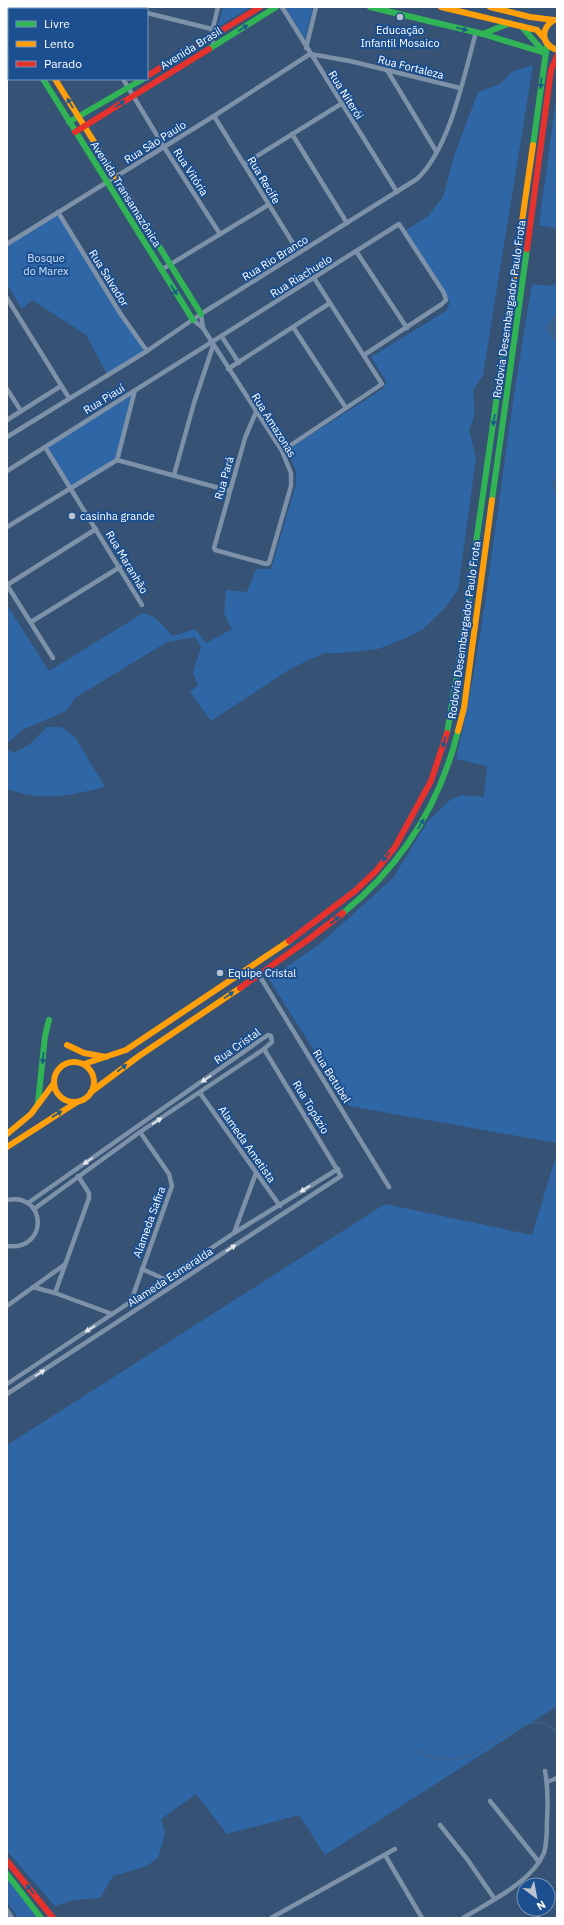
<svg xmlns="http://www.w3.org/2000/svg" width="564" height="1925" font-family="'IBM Plex Sans',sans-serif">
	<rect width="100%" height="100%" fill="#365274"/>
	<g fill="#2f66a5">
		<polygon points="223,7 251,7 220,26 218,25"/>
		<polygon points="285,7 313,7 305,40"/>
		<path d="M533,65L483,375L473,390C474,404 477,416 469,429L476,458L458,590L444,609L422,630L406,638L378,649L342,653H324L290,669L211,721L190,692L198,685L193,673L201,647L195,637L167,642L75,698L66,711L22,730L7,744V605L49,671L143,613L154,617L173,636L195,629L206,643L232,629L224,614L226,590L247,592L256,569H271L296,484V471L287,450L384,388L386,381L371,357L446,311L450,303L406,230L428,216L443,197L454,156L478,92L500,84L513,71Z"/>
		<polygon points="557,91 557,229 539,225"/>
		<polygon points="58,212 144,350 107,374 86,335 32,300 22,309 7,285 7,244"/>
		<path d="M557,283V1143L349,1106L269,979L321,943L393,878L428,821L450,800L462,795L484,797L487,766L456,759C479,663 490,564 504,466C512,405 522,345 532,284L551,286Z"/>
		<polygon points="135,392 120,461 73,490 46,447"/>
		<path d="M47,727H61L75,737L105,787C66,796 47,802 7,789V749L14,753L30,744Z"/>
		<polygon points="557,1153 557,1706 325,1855 299,1815 227,1834 196,1794 161,1819 165,1834 158,1858 145,1867 113,1876 100,1898 74,1900 55,1906 7,1851 7,1445 385,1204 532,1235"/>
		<polygon points="7,1877 40,1918 18,1918 7,1902"/>
	</g>
	<g fill="none" stroke-linecap="round" stroke-linejoin="round">
		<path stroke="#3b618d" stroke-width="1.5" d="M414,1749C432,1759 453,1762 473,1755C494,1742 537,1705 557,1733"/>
		<g stroke="#3b618d" stroke-width="10">
			<polyline points="557,320 551,329 557,336"/>
			<polyline points="557,483 557,486"/>
		</g>
		<g stroke="#7d92a8" stroke-width="4.5">
			<polyline points="78,7 80,9"/>
			<polyline points="123,7 131,9"/>
			<polyline points="282,7 397,192"/>
			<polyline points="147,13 212,29"/>
			<polyline points="214,45 211,36 218,7"/>
			<polyline points="306,48 316,7"/>
			<polyline points="7,52 9,51"/>
			<polyline points="387,70 436,151"/>
			<polyline points="123,79 164,147 220,234"/>
			<polyline points="214,116 299,253"/>
			<polyline points="292,134 347,223"/>
			<polyline points="244,164 341,104"/>
			<polyline points="58,212 120,313 147,351"/>
			<polyline points="7,244 214,116 310,54 350,61 460,88"/>
			<polyline points="356,251 407,328"/>
			<polyline points="161,270 268,205"/>
			<polyline points="7,298 69,398"/>
			<polyline points="201,314 203,328"/>
			<polyline points="193,320 203,328 282,451 291,473 291,486 269,563 266,564 215,550 214,548 245,438 256,412"/>
			<polyline points="293,327 346,408"/>
			<polyline points="222,337 239,363"/>
			<polyline points="228,369 330,303"/>
			<polyline points="7,389 21,411"/>
			<polyline points="7,420 61,386"/>
			<path d="M7,437L147,351L201,314L417,179C450,148 464,76 476,32"/>
			<polyline points="45,447 142,605"/>
			<polyline points="282,451 382,384 314,278"/>
			<polyline points="117,460 230,491"/>
			<polyline points="117,460 135,390"/>
			<polyline points="7,471 399,224 444,293 446,300 442,304 364,355"/>
			<polyline points="174,475 194,403 213,346"/>
			<polyline points="7,527 117,460"/>
			<polyline points="7,585 96,529"/>
			<polyline points="7,585 53,658"/>
			<polyline points="31,622 120,567"/>
			<polyline points="259,975 389,1187"/>
			<polyline points="200,1093 280,1206"/>
			<path d="M7,1200C47,1192 49,1251 7,1246"/>
			<polyline points="28,1203 262,1039 268,1035 271,1036 272,1042 264,1049 140,1132 34,1209"/>
			<polyline points="234,1233 256,1173"/>
			<polyline points="142,1269 164,1279"/>
			<polyline points="33,1287 55,1293 112,1314"/>
			<polyline points="55,1293 89,1198 89,1193 78,1176"/>
			<polyline points="131,1301 172,1186 169,1174 140,1132"/>
			<polyline points="7,1306 64,1265"/>
			<polyline points="7,1384 234,1233 338,1169"/>
			<polyline points="7,1394 341,1176 264,1049"/>
			<polyline points="547,1782 557,1778"/>
			<polyline points="490,1801 539,1862"/>
			<polyline points="440,1825 467,1859 494,1898"/>
			<polyline points="385,1855 422,1918"/>
			<polyline points="536,1909 538,1918"/>
			<polyline points="7,1910 12,1918"/>
			<polyline points="271,1918 395,1849"/>
			<path d="M463,1918C489,1902 532,1882 544,1853C547,1843 547,1830 547,1820C548,1803 548,1787 545,1771"/>
		</g>
		<g stroke="#30b455" stroke-width="6">
			<polyline points="370,7 483,34 545,53"/>
			<polyline points="521,26 544,52"/>
			<polyline points="483,34 510,23"/>
			<polyline points="209,49 276,7"/>
			<polyline points="43,79 193,320"/>
			<polyline points="69,122 143,79"/>
			<polyline points="533,145 547,45"/>
			<polyline points="152,235 201,314"/>
			<polyline points="492,500 527,249"/>
			<polyline points="447,733 457,676 508,319"/>
			<path d="M343,913C401,866 440,804 458,731"/>
			<polyline points="38,1103 45,1036 49,1020"/>
			<polyline points="7,1874 41,1918"/>
		</g>
		<g stroke="#ff9f0a" stroke-width="6">
			<polyline points="441,7 537,30 543,37"/>
			<polyline points="490,7 530,17 554,20"/>
			<path d="M554,20C540,29 541,44 557,50"/>
			<polyline points="7,21 9,25"/>
			<polyline points="55,79 152,235"/>
			<polyline points="508,319 533,145"/>
			<polyline points="458,731 464,708 492,500"/>
			<polyline points="67,1045 84,1053 106,1057"/>
			<circle cx="74" cy="1082" r="20"/>
			<polyline points="84,1064 126,1050 289,941"/>
			<polyline points="91,1092 139,1056 240,988"/>
			<polyline points="7,1134 31,1114 54,1083"/>
			<polyline points="7,1147 77,1102"/>
		</g>
		<g stroke="#e5322d" stroke-width="6">
			<polyline points="12,7 13,9"/>
			<polyline points="147,76 260,7"/>
			<polyline points="75,132 209,49"/>
			<polyline points="527,249 551,70 557,56"/>
			<polyline points="289,941 355,891 376,871 395,847 431,781 447,733"/>
			<polyline points="240,988 309,939 343,913"/>
			<polyline points="7,1861 53,1918"/>
		</g>
	</g>
	<defs><path id="oneway-solid" d="M-6-.8H1V-3.2L6.5 0L1 3.2V.8H-6Z"/></defs>
	<g fill="#1d5989">
		<use href="#oneway-solid" transform="translate(243 28) rotate(-32)"/>
		<use href="#oneway-solid" transform="translate(462 29) rotate(14)"/>
		<use href="#oneway-solid" transform="translate(541 83) rotate(97)"/>
		<use href="#oneway-solid" transform="translate(70 103) rotate(-121)"/>
		<use href="#oneway-solid" transform="translate(120 104) rotate(-33)"/>
		<use href="#oneway-solid" transform="translate(174 290) rotate(57)"/>
		<use href="#oneway-solid" transform="translate(494 420) rotate(98)"/>
		<use href="#oneway-solid" transform="translate(444 742) rotate(106)"/>
		<use href="#oneway-solid" transform="translate(421 824) rotate(-57)"/>
		<use href="#oneway-solid" transform="translate(386 857) rotate(129)"/>
		<use href="#oneway-solid" transform="translate(335 920) rotate(-38)"/>
		<use href="#oneway-solid" transform="translate(229 995) rotate(-34)"/>
		<use href="#oneway-solid" transform="translate(43 1058) rotate(96)"/>
		<use href="#oneway-solid" transform="translate(122 1068) rotate(-37)"/>
		<use href="#oneway-solid" transform="translate(57 1114) rotate(-33)"/>
		<use href="#oneway-solid" transform="translate(30 1889) rotate(-128)"/>
	</g>
	<g fill="#e5e9ee">
		<use href="#oneway-solid" transform="translate(206 1079) rotate(145)"/>
		<use href="#oneway-solid" transform="translate(157 1121) rotate(-33)"/>
		<use href="#oneway-solid" transform="translate(88 1161) rotate(145)"/>
		<use href="#oneway-solid" transform="translate(305 1189) rotate(147)"/>
		<use href="#oneway-solid" transform="translate(231 1248) rotate(-33)"/>
		<use href="#oneway-solid" transform="translate(90 1329) rotate(147)"/>
		<use href="#oneway-solid" transform="translate(40 1373) rotate(-33)"/>
	</g>
	<g fill="#b9c2ce" stroke="#1b4f8f" stroke-width="1.5">
		<circle cx="400" cy="17" r="4"/>
		<circle cx="72" cy="516" r="4"/>
		<circle cx="220" cy="973" r="4"/>
	</g>
	<g text-anchor="middle" stroke-width="4" stroke-linejoin="round" paint-order="stroke">
		<g font-size="11" fill="#fff" stroke="#1b4f8f" text-anchor="start">
			<text x="400" y="34" text-anchor="middle">Educação<tspan x="400" dy="13">Infantil Mosaico</tspan></text>
			<text x="80" y="520">casinha grande</text>
			<text x="228" y="977">Equipe Cristal</text>
		</g>
		<g font-size="11" fill="#fff" stroke="#1b4f8f">
			<text transform="translate(191 48) rotate(-32)" y="4">Avenida Brasil</text>
			<text transform="translate(411 67) rotate(14)" y="4">Rua Fortaleza</text>
			<text transform="translate(346 95) rotate(58)" y="4">Rua Niterói</text>
			<text transform="translate(155 142) rotate(-32)" y="4">Rua São Paulo</text>
			<text transform="translate(191 172) rotate(57)" y="4">Rua Vitória</text>
			<text transform="translate(264 180) rotate(59)" y="4">Rua Recife</text>
			<text transform="translate(126 194) rotate(58)" y="4">Avenida Transamazônica</text>
			<text transform="translate(275 258) rotate(-32)" y="4">Rua Rio Branco</text>
			<text transform="translate(301 276) rotate(-32)" y="4">Rua Riachuelo</text>
			<text transform="translate(109 278) rotate(58)" y="4">Rua Salvador</text>
			<text transform="translate(509 309) rotate(-82)" y="4">Rodovia Desembargador Paulo Frota</text>
			<text transform="translate(104 399) rotate(-32)" y="4">Rua Piauí</text>
			<text transform="translate(274 425) rotate(58)" y="4">Rua Amazonas</text>
			<text transform="translate(224 478) rotate(-74)" y="4">Rua Pará</text>
			<text transform="translate(127 562) rotate(59)" y="4">Rua Maranhão</text>
			<text transform="translate(464 630) rotate(-82)" y="4">Rodovia Desembargador Paulo Frota</text>
			<text transform="translate(237 1046) rotate(-35)" y="4">Rua Cristal</text>
			<text transform="translate(332 1076) rotate(58)" y="4">Rua Betubel</text>
			<text transform="translate(311 1107) rotate(59)" y="4">Rua Topázio</text>
			<text transform="translate(247 1144) rotate(55)" y="4">Alameda Ametista</text>
			<text transform="translate(149 1222) rotate(-70)" y="4">Alameda Safira</text>
			<text transform="translate(170 1277) rotate(-33)" y="4">Alameda Esmeralda</text>
		</g>
		<g font-size="11" fill="#cfe3fa" stroke="#1b4f8f">
			<text x="46" y="262">Bosque<tspan x="46" dy="13">do Marex</tspan></text>
		</g>
	</g>
	<rect width="564" height="1925" fill="none" stroke="#ffffff" stroke-width="16"/>
	<rect x="8" y="8" width="140" height="72" fill="#1b4f8f" stroke="#7695bc"/>
	<rect x="16" y="21" width="20" height="6" fill="#30b455" stroke="#7695bc"/>
	<text x="44" y="28" font-size="12" fill="#ffffff">Livre</text>
	<rect x="16" y="41" width="20" height="6" fill="#ff9f0a" stroke="#7695bc"/>
	<text x="44" y="48" font-size="12" fill="#ffffff">Lento</text>
	<rect x="16" y="61" width="20" height="6" fill="#e5322d" stroke="#7695bc"/>
	<text x="44" y="68" font-size="12" fill="#ffffff">Parado</text>
	<g transform="translate(536 1897) rotate(148)"><circle r="19" fill="#1b4f8f" stroke="#7695bc"/>
	<path d="M0-3L7 15L0 10L-7 15Z" fill="#b9c2ce"/>
	<text y="-6" font-size="11" font-weight="bold" text-anchor="middle" fill="#ffffff">N</text>
	</g>
</svg>
